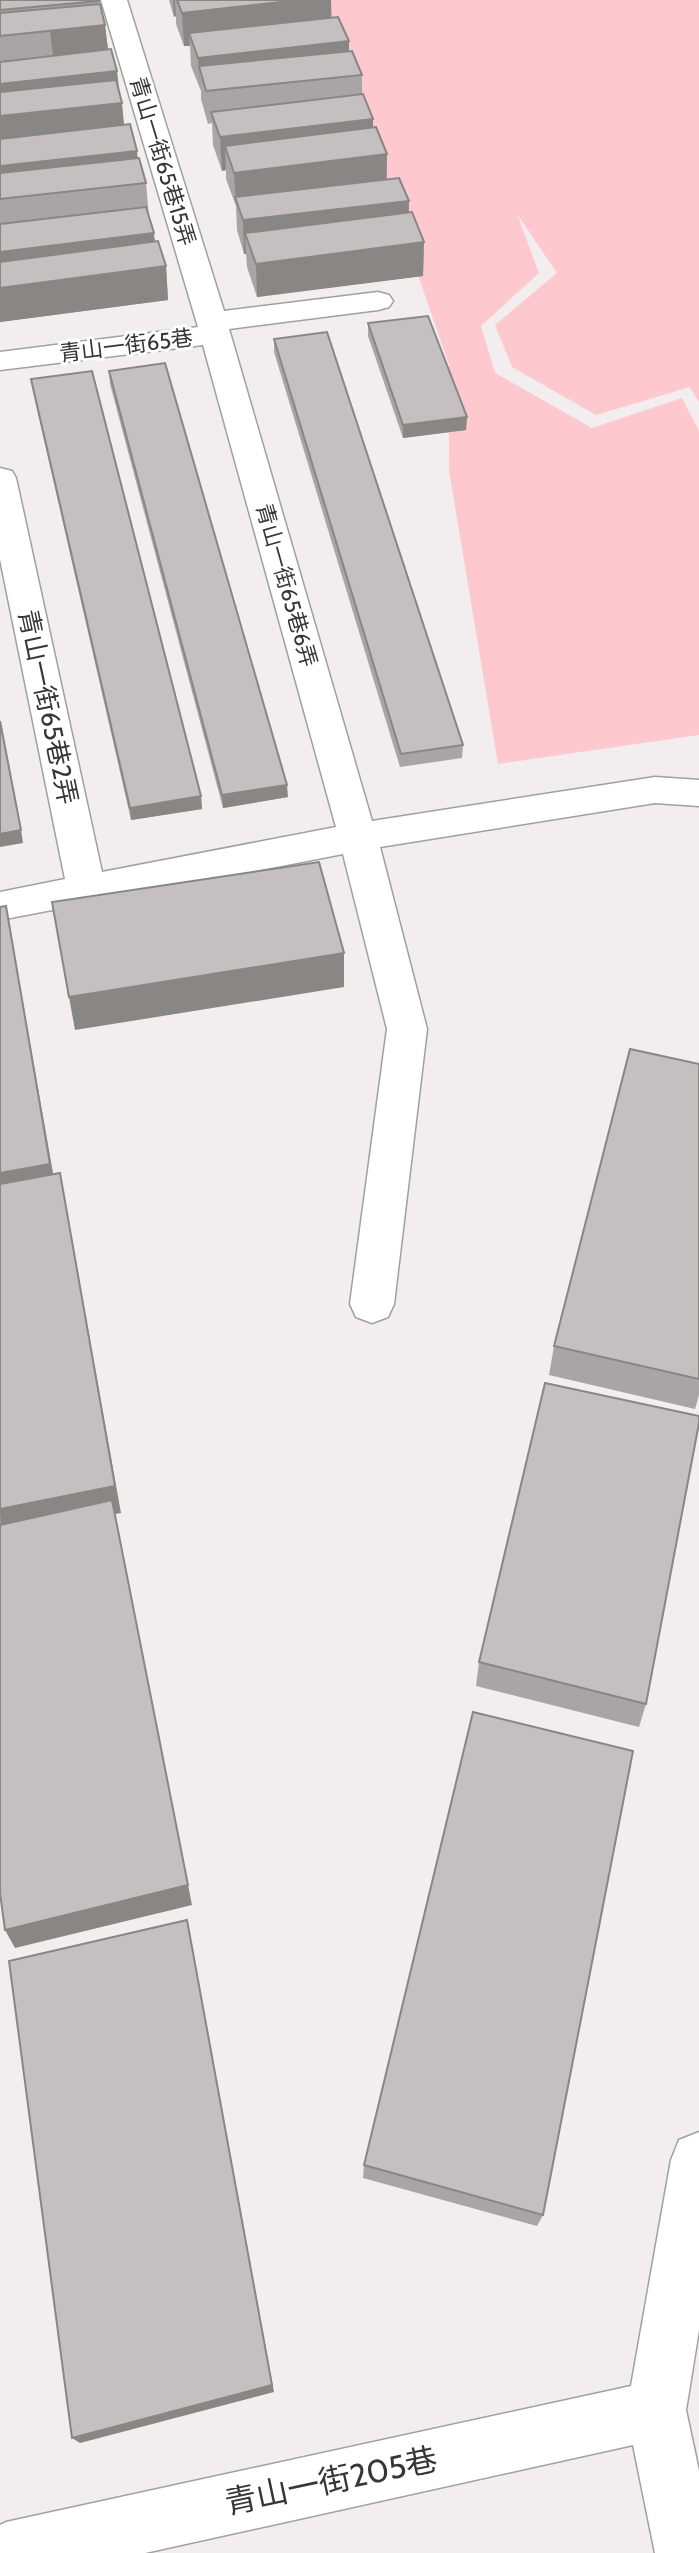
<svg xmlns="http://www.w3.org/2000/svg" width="699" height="2553" font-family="Cabin,'Noto Sans TC',sans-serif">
	<rect width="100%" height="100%" fill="#f2edee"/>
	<polygon fill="#fdc8ce" points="323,0 699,0 699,402 690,387 596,415 512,367 495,325 557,273 517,214 539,273 481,326 495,373 592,428 682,398 699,431 699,735 498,764 449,471 449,365"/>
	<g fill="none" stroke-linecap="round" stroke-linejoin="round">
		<defs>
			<g id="minor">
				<polygon points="101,0 127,0 224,311 378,292 389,295 393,301 389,307 378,310 229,329 372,821 655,777 699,780 699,806 655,803 380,847 427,1029 394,1304 388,1317 372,1323 356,1317 350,1304 387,1029 343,854 0,920 0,892 65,879 0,559 0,468 12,471 16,478 102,872 336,827 203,345 0,370 0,352 198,327"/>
				<polygon points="699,2132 699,2330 686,2410 699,2471 699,2553 655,2553 633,2445 145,2553 0,2553 0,2525 6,2522 631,2386 671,2160 679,2140"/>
			</g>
		</defs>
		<use href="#minor" stroke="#a39f9f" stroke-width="3"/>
		<use href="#minor" fill="#fff" fill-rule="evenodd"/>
	</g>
	<g fill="#a9a4a5">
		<polygon points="0,0 99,0 105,25 108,49 117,71 124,125 138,158 146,183 149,217 155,241 166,266 168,300 0,322"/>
		<polygon points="169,0 331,0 331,17 362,75 362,94 373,119 373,128 387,154 387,179 409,201 409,213 424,242 423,276 257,297 247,267 246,254 244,254 237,230 236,206 226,179 226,170 222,171 213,145 212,123 208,124 201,99 201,91 191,66 190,46 184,46 176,24 176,16 174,17"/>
		<polygon points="368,323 467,417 466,430 403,438 368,336"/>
		<polygon points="274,339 463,745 462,758 400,767 274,352"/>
		<polygon points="109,371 288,797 223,808 110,384"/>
		<polygon points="31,379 201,796 202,809 131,820 33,392"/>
		<polygon points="699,1064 699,1395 695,1409 549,1375 554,1346"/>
		<polygon points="479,1662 646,1704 639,1727 476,1686"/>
		<polygon points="364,2165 543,2215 537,2226 363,2178"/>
	</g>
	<g fill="#898686">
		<polygon points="173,0 175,0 176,16 174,17"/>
		<polygon points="177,0 331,0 332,29 189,33 190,46 184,46 182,13"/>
		<polygon points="105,25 109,58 54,64 50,31"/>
		<polygon points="349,41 349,75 199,66 200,92 198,58"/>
		<polygon points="117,71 120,103 122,103 125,136 0,150 0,84"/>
		<polygon points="373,119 373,152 225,146 226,170 222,171 220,137"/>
		<polygon points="137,151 140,184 0,199 0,166"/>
		<polygon points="387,154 386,187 235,197 236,206 234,173"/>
		<polygon points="409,201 408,234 245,233 246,254 244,254 243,220"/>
		<polygon points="154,233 157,266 0,286 0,252"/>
		<polygon points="424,242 423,276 257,297 256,264"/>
		<polygon points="166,266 168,300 0,322 0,288"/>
		<polygon points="467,417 466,430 403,438 403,425"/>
		<polygon points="287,785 288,797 223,808 222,795"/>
		<polygon points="201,796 202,809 131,820 130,808"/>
		<polygon points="21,830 23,843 0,847 0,834"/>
		<polygon points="6,906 57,1196 0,1206 0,1173"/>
		<polygon points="344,953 344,987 75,1030 69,997"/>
		<polygon points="60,1173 121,1513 115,1514 192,1905 15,1948 5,1930 0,1509"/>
		<polygon points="187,1920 274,2392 80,2443 72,2438"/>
	</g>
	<g fill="#c4bfc0" stroke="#898686" stroke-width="2">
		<polygon points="0,0 99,0 99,1 0,10"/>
		<polygon points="177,0 298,0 182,13"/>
		<polygon points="100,4 105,25 0,36 0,13"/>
		<polygon points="338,17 349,41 198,58 189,33"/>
		<polygon points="111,49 117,71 0,84 0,62"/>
		<polygon points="352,51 362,75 206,91 199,66"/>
		<polygon points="116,80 122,103 0,116 0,92"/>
		<polygon points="363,94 373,119 220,137 211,112"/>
		<polygon points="130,124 137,151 0,166 0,139"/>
		<polygon points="376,127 387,154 234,173 225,146"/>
		<polygon points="139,158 146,183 0,199 0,173"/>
		<polygon points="399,178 409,201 243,220 235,197"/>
		<polygon points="146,207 154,233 0,252 0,224"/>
		<polygon points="412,212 424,242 256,264 245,233"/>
		<polygon points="158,241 166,266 0,288 0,262"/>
		<polygon points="428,316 467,417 403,425 368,323"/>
		<polygon points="327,332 463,745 401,754 274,339"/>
		<polygon points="165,363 287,785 222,795 109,371"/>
		<polygon points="92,371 201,796 130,808 31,379"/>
		<polygon points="0,721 21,830 0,834"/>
		<polygon points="319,862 344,953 69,997 52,902"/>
		<polygon points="6,906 50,1164 0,1173 0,907"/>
		<polygon points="630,1049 699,1064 699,1379 554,1346"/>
		<polygon points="60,1173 115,1486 0,1509 0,1184"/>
		<polygon points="545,1383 699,1416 699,1423 646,1704 479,1662"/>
		<polygon points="112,1500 188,1885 5,1930 0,1893 0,1525"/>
		<polygon points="473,1712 633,1751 543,2215 364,2165"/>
		<polygon points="187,1920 272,2385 72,2438 9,1961"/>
	</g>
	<g text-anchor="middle" stroke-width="6" stroke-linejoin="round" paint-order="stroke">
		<g font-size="22" fill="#373636" stroke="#fff">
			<text transform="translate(163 161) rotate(73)" y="8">青山一街65巷15弄</text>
			<text transform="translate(126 345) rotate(-7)" y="8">青山一街65巷</text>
			<text transform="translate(287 585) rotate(74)" y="8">青山一街65巷6弄</text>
		</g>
		<g font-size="26" fill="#373636" stroke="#fff">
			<text transform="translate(48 707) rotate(78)" y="9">青山一街65巷2弄</text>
		</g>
		<g font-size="32" fill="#373636" stroke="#fff">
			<text transform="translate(331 2481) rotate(-12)" y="11">青山一街205巷</text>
		</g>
	</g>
</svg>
